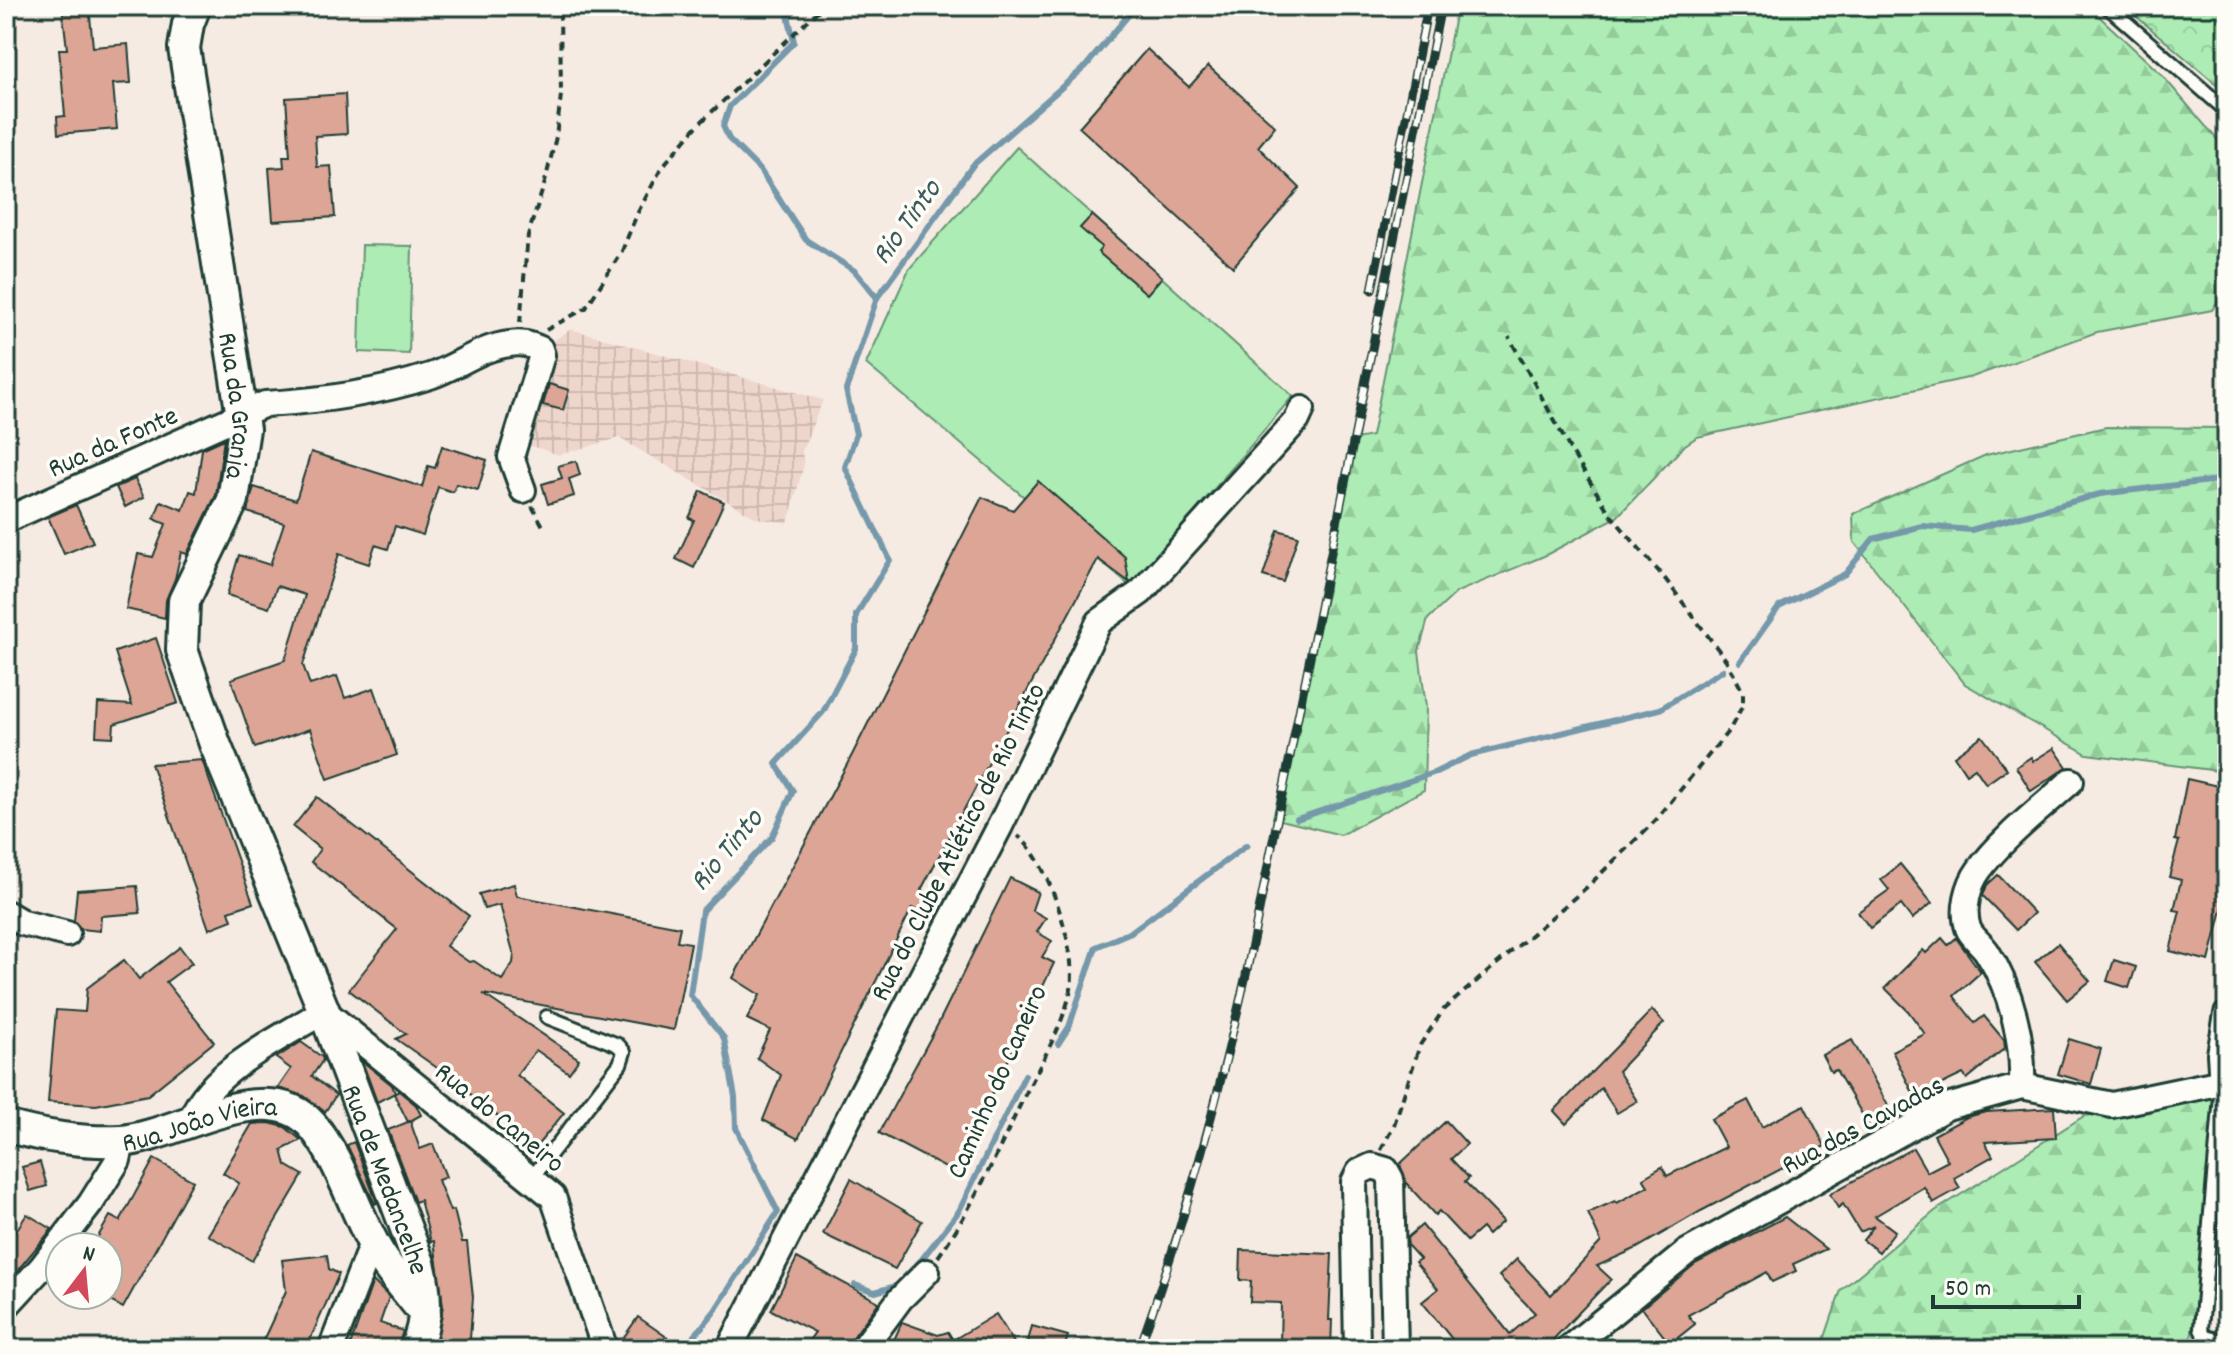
<svg xmlns="http://www.w3.org/2000/svg" width="2233" height="1355" font-family="Dekko,sans-serif">
	<defs>
		<pattern id="industrial-grid" width="8" height="8" patternUnits="userSpaceOnUse" patternTransform="scale(2)"><rect width="8" height="8" fill="#eed6cc"/><path d="M0 4h8M4 0v8" fill="none" stroke="#ccb9b0"/></pattern>
		<pattern id="forest-firs" width="22" height="20" patternUnits="userSpaceOnUse" patternTransform="scale(2)"><rect width="22" height="20" fill="#adecb4"/><path d="M5 1l3.5 6h-7zM16 11l3.5 6h-7z" fill="#94cb9b"/></pattern>
		<pattern id="park-crowns" width="20" height="18" patternUnits="userSpaceOnUse" patternTransform="scale(2)"><rect width="20" height="18" fill="#adecb4"/><path d="M2 6a3 3 0 1 1 6 0M12 15a3 3 0 1 1 6 0" fill="none" stroke="#94cb9b"/></pattern>
	</defs>
	<rect width="100%" height="100%" fill="#f6ebe3"/>
	<filter id="ink" filterUnits="userSpaceOnUse"><feTurbulence type="fractalNoise" baseFrequency=".0125" numOctaves="2"/><feDisplacementMap in="SourceGraphic" scale="16" xChannelSelector="R" yChannelSelector="G"/><feConvolveMatrix kernelMatrix="1 2 1 2 8 2 1 2 1" color-interpolation-filters="sRGB"/></filter>
	<g filter="url(#ink)">
		<polygon fill="url(#industrial-grid)" points="571,329 823,400 802,451 804,464 788,523 756,518 619,438 559,455 525,444 554,340"/>
		<g fill="url(#forest-firs)" stroke="#669474" stroke-width="2">
			<polygon points="1457,6 2088,6 2161,74 2227,151 2227,287 2212,310 2097,332 1972,377 1697,437 1685,445 1617,517 1544,556 1457,592 1428,619 1419,651 1426,707 1424,790 1341,835 1273,818 1328,590 1326,585 1350,440 1372,436"/>
			<polygon points="2106,427 2227,428 2227,772 2087,754 1965,684 1854,542 1853,514 1986,455"/>
			<polygon points="2219,1098 2190,1349 1821,1349 1841,1290 1935,1211 2084,1116"/>
		</g>
		<polygon fill="url(#park-crowns)" stroke="#669474" stroke-width="2" points="2124,6 2227,6 2227,92 2216,84"/>
		<g fill="#adecb4" stroke="#669474" stroke-width="2">
			<polygon points="1017,147 1293,396 1131,587 866,364 909,269"/>
			<polygon points="362,245 412,246 409,354 359,352"/>
		</g>
		<g fill="none" stroke-linecap="round" stroke-linejoin="round">
			<g stroke="#7598aa" stroke-width="6">
				<polyline points="786,6 794,42 730,106 723,126 729,139 760,170 806,240 855,271 877,298"/>
				<polyline points="1740,662 1779,607 1845,574 1873,539 1922,526 1971,530 2100,494 2227,479"/>
				<polyline points="1297,819 1436,772 1471,755 1660,709 1723,670"/>
				<polyline points="1058,1044 1069,1027 1096,947 1131,932 1247,845"/>
				<polyline points="855,1285 875,1292 896,1286 922,1259 959,1211 1025,1075"/>
				<polyline points="684,1349 714,1312 778,1212 736,1128 735,1097 724,1038 690,995 702,911 772,837 793,791 776,764 823,712 856,649 856,615 890,560 845,467 856,434 846,390 877,298 973,165 1086,66 1136,6"/>
			</g>
		</g>
		<g fill="#dca595" stroke="#1f3d34" stroke-width="2">
			<polygon points="62,6 89,6 93,47 128,44 131,83 113,84 117,129 58,134 57,117 65,116 59,49 67,49"/>
			<polygon points="1147,49 1189,87 1208,66 1275,126 1258,147 1300,188 1233,267 1079,127"/>
			<polygon points="345,94 347,134 315,136 317,167 331,166 335,217 273,221 269,168 284,167 283,156 290,156 286,98"/>
			<polygon points="1092,215 1162,277 1147,294 1098,252 1102,247 1080,228"/>
			<polygon points="549,384 569,390 563,410 543,405"/>
			<polygon points="224,439 216,495 187,554 181,552 175,579 166,600 165,618 126,609 138,554 153,557 166,524 154,519 161,501 183,510 190,491 196,493 202,449"/>
			<polygon points="442,446 487,460 478,490 456,484 453,492 438,487 423,535 395,526 388,549 375,545 369,564 339,554 303,665 310,685 337,676 345,698 374,688 397,755 328,779 310,729 255,748 231,679 285,660 305,595 277,586 269,608 227,595 239,555 270,565 284,523 247,512 254,487 296,500 311,452 422,487 428,466 435,468"/>
			<polygon points="576,461 580,475 569,479 574,496 548,504 542,484 562,478 558,466"/>
			<polygon points="135,479 144,497 125,507 116,487"/>
			<polygon points="1038,481 1125,557 1129,582 1098,559 921,890 931,896 922,913 912,908 798,1139 763,1120 781,1075 757,1058 770,1030 747,1019 760,995 733,978 852,755 982,497 1013,510"/>
			<polygon points="701,491 724,502 694,568 676,559 694,520 689,518"/>
			<polygon points="76,505 93,542 64,554 48,517"/>
			<polygon points="1278,530 1298,536 1283,582 1263,576"/>
			<polygon points="156,638 178,703 114,724 113,737 96,736 98,703 132,705 115,652"/>
			<polygon points="1982,736 2007,769 1986,784 1975,768 1966,774 1954,756"/>
			<polygon points="2054,748 2067,767 2031,791 2016,767 2031,757 2033,761"/>
			<polygon points="202,760 253,903 229,911 232,920 209,929 151,764"/>
			<polygon points="2187,779 2227,788 2227,890 2209,961 2170,951 2180,911 2174,910 2181,880 2169,877 2179,841 2175,840"/>
			<polygon points="317,797 469,916 446,946 469,962 474,961 502,980 513,963 514,955 500,905 484,909 479,894 514,884 517,896 680,927 677,941 691,943 674,1030 483,994 579,1059 569,1073 536,1050 517,1075 564,1113 536,1147 443,1072 396,1039 406,1034 349,990 397,929 311,862 320,849 293,827"/>
			<polygon points="1900,864 1932,903 1912,919 1901,905 1870,928 1858,912 1889,890 1881,880"/>
			<polygon points="1998,875 2034,913 2016,930 1983,896 1987,885"/>
			<polygon points="1010,878 1038,892 1032,910 1046,918 1037,932 1052,941 1042,957 1054,963 955,1173 879,1133 938,1024"/>
			<polygon points="137,886 140,913 101,916 100,931 81,929 74,921 77,890"/>
			<polygon points="1942,938 1948,945 1956,938 1981,972 1954,996 1975,1023 1984,1016 2004,1040 2005,1048 1967,1079 1963,1074 1915,1097 1892,1051 1925,1034 1908,1011 1885,988 1923,950 1926,953"/>
			<polygon points="2058,943 2090,981 2067,1000 2035,962"/>
			<polygon points="180,947 192,963 166,982 214,1042 148,1095 96,1105 48,1102 56,1010 85,1012 87,988 124,960 139,979"/>
			<polygon points="2114,960 2136,967 2129,988 2107,981"/>
			<polygon points="1652,1010 1664,1023 1618,1071 1637,1101 1617,1113 1601,1088 1566,1124 1554,1111"/>
			<polygon points="2069,1039 2101,1049 2091,1084 2058,1074"/>
			<polygon points="1852,1040 1891,1111 1868,1124 1836,1070 1831,1072 1822,1055"/>
			<polygon points="301,1042 322,1057 323,1060 312,1076 336,1095 325,1112 304,1096 278,1088 291,1069 276,1058"/>
			<polygon points="362,1061 392,1085 395,1093 377,1102"/>
			<polygon points="399,1091 416,1105 421,1115 408,1122 410,1121 420,1149 433,1144 446,1177 438,1180 450,1211 454,1210 462,1242 467,1242 473,1297 470,1339 465,1349 434,1349 443,1306 434,1241 431,1242 420,1200 415,1202 388,1130 408,1122 394,1094"/>
			<polygon points="1748,1100 1762,1127 1804,1105 1825,1146 1701,1211 1637,1248 1597,1266 1611,1279 1544,1349 1460,1349 1422,1302 1438,1289 1415,1262 1420,1259 1408,1246 1407,1238 1422,1225 1510,1334 1535,1313 1499,1276 1517,1259 1551,1295 1601,1242 1588,1213 1615,1201 1617,1203 1648,1186 1643,1178 1662,1167 1667,1176 1726,1147 1711,1119"/>
			<polygon points="2054,1108 2056,1138 1985,1142 1993,1156 1954,1178 1960,1188 1933,1203 1924,1187 1875,1216 1895,1231 1879,1252 1863,1240 1874,1226 1860,1232 1843,1204 1838,1208 1830,1194 1913,1148 1927,1172 1948,1161 1934,1135 1967,1117 1986,1112"/>
			<polygon points="1446,1121 1467,1144 1451,1159 1469,1178 1465,1182 1503,1221 1488,1235 1482,1228 1467,1241 1439,1211 1435,1215 1406,1183 1400,1164"/>
			<polygon points="269,1123 285,1127 301,1140 282,1150 286,1165 303,1175 252,1261 208,1235 239,1183 223,1173 252,1124"/>
			<polygon points="354,1142 377,1203 375,1204 347,1145"/>
			<polygon points="154,1159 193,1181 123,1308 108,1300 108,1247 92,1247 110,1216 120,1221"/>
			<polygon points="40,1162 47,1186 30,1191 22,1167"/>
			<polygon points="851,1179 922,1221 895,1269 823,1234"/>
			<polygon points="27,1214 52,1229 6,1284 6,1246"/>
			<polygon points="1785,1217 1826,1249 1793,1264 1796,1271 1772,1282 1767,1272 1688,1315 1695,1324 1670,1344 1642,1308 1695,1264"/>
			<polygon points="1241,1250 1332,1254 1329,1320 1332,1320 1331,1349 1289,1349 1289,1344 1280,1343 1281,1303 1250,1302 1251,1281 1240,1280"/>
			<polygon points="327,1255 329,1269 339,1274 306,1349 259,1349 286,1291 282,1260"/>
			<polygon points="797,1258 879,1302 851,1340 848,1349 803,1349 815,1332 771,1310"/>
			<polygon points="373,1281 389,1297 380,1323 403,1331 397,1349 349,1349"/>
			<polygon points="996,1314 1018,1349 890,1349 902,1322 938,1335 948,1332 953,1340"/>
			<polygon points="638,1317 684,1349 620,1349 619,1344"/>
			<polygon points="1032,1326 1068,1336 1064,1349 1026,1349"/>
		</g>
		<g fill="none" stroke-linecap="round" stroke-linejoin="round">
			<defs>
				<g id="service">
					<polyline points="2107,6 2227,111"/>
					<polyline points="2222,1084 2201,1329 2205,1337 2227,1342"/>
					<polyline points="531,1179 620,1064 624,1052 618,1045 547,1017"/>
				</g>
				<g id="minor">
					<path d="M6,520L265,404C320,401 377,393 430,376C457,367 481,347 510,344C521,342 529,344 540,349L542,355L511,457L523,490"/>
					<polyline points="6,913 23,923 67,934"/>
					<polyline points="2222,1084 2220,1054 2227,1014"/>
					<path d="M2022,1086C2024,1042 2011,989 1987,952C1982,944 1971,937 1968,928C1962,910 1968,885 1979,870C2004,836 2041,809 2071,781"/>
					<path d="M191,1122C202,1075 284,1036 324,1011L553,1197L605,1349"/>
					<polyline points="6,1306 41,1268 91,1203 118,1160 122,1141"/>
					<polyline points="331,1349 372,1243"/>
					<polyline points="729,1349 1000,826 1099,622 1141,592 1297,420 1302,409"/>
					<polyline points="863,1349 900,1299 927,1272"/>
					<polyline points="1357,1349 1354,1182 1359,1172 1372,1166 1386,1170 1391,1179 1395,1349"/>
					<polyline points="1568,1349 1687,1252 1947,1107 2022,1086 2112,1105 2227,1081"/>
				</g>
				<g id="tertiary">
					<path id="s1" d="M195,6L188,24L184,48L244,429L233,500L184,601L182,650L215,744L324,1011L419,1263C427,1294 428,1320 415,1349"/>
					<path id="s2" d="M6,1126C40,1136 85,1143 121,1141C176,1137 267,1073 312,1125C339,1157 352,1203 371,1239C384,1266 407,1290 425,1314"/>
				</g>
			</defs>
			<use href="#service" stroke="#1f3d34" stroke-width="18"/>
			<use href="#minor" stroke="#1f3d34" stroke-width="30"/>
			<use href="#tertiary" stroke="#1f3d34" stroke-width="36"/>
			<g stroke="#1f3d34" stroke-width="4" stroke-dasharray="8 6" stroke-linecap="butt">
				<polyline points="520,323 528,235 545,182 556,137 561,95 560,6"/>
				<polyline points="546,330 586,308 622,251 637,214 662,167 697,126 823,6"/>
				<polyline points="532,506 544,528"/>
				<polyline points="1381,1150 1394,1125 1420,1045 1444,1009 1587,887 1656,820 1730,729 1743,705 1743,692 1726,660 1666,580 1610,514 1571,451 1509,337"/>
				<path d="M938,1257C974,1206 998,1151 1025,1095C1041,1063 1061,1029 1070,994C1080,957 1048,858 1018,836"/>
			</g>
			<use href="#service" stroke="#fdfcf7" stroke-width="12"/>
			<use href="#minor" stroke="#fdfcf7" stroke-width="24"/>
			<use href="#tertiary" stroke="#fdfcf7" stroke-width="30"/>
			<defs>
				<g id="rail">
					<polyline points="1372,290 1428,6"/>
					<path d="M1139,1349C1184,1227 1217,1102 1246,975L1441,6"/>
				</g>
			</defs>
			<use href="#rail" stroke="#1f3d34" stroke-width="9"/>
			<use href="#rail" stroke="#fdfcf7" stroke-width="6" stroke-dasharray="18" stroke-linecap="butt"/>
		</g>
	</g>
	<g text-anchor="middle" stroke-width="7" stroke-linejoin="round" paint-order="stroke">
		<g font-size="28" fill="#1f3d34" stroke="#fdfcf7">
			<text dy="10" stroke="none"><textPath href="#s1" startOffset="406">Rua da Granja</textPath></text>
			<text transform="translate(112 440) rotate(-24)" y="10">Rua da Fonte</text>
			<text transform="translate(956 841) rotate(-63)" y="10">Rua do Clube Atlético de Rio Tinto</text>
			<text transform="translate(995 1081) rotate(-66)" y="10">Caminho do Caneiro</text>
			<text transform="translate(501 1116) rotate(39)" y="10">Rua do Caneiro</text>
			<text transform="translate(1862 1123) rotate(-28)" y="10">Rua das Cavadas</text>
			<text dy="10" stroke="none"><textPath href="#s2" startOffset="198">Rua João Vieira</textPath></text>
			<text dy="10" stroke="none"><textPath href="#s1" startOffset="1230">Rua de Medancelhe</textPath></text>
		</g>
		<g font-size="30" font-style="italic" fill="#3c5b5b" stroke="#fdfcf7">
			<text transform="translate(905 221) rotate(-54)" y="10">Rio Tinto</text>
			<text transform="translate(725 849) rotate(-50)" y="10">Rio Tinto</text>
		</g>
	</g>
	<rect width="2233" height="1355" fill="none" stroke="#fdfcf7" stroke-width="32"/>
	<rect x="16" y="16" width="2201" height="1323" fill="none" stroke="#1f3d34" stroke-width="3" filter="url(#ink)"/>
	<g transform="translate(84 1271) rotate(16)"><circle r="38" fill="#fdfcf7" stroke="#a4b0a9" stroke-width="2"/>
	<path d="M0-6L14 30L0 20L-14 30Z" fill="#d1495b"/>
	<text y="-12" font-size="22" font-weight="bold" text-anchor="middle" fill="#1f3d34">N</text>
	</g>
	<path d="M1933 1295v12h146v-12" fill="none" stroke="#1f3d34" stroke-width="4"/>
	<text x="1945" y="1295" font-size="24" fill="#1f3d34" stroke="#fdfcf7" stroke-width="6" paint-order="stroke">50 m</text>
</svg>
